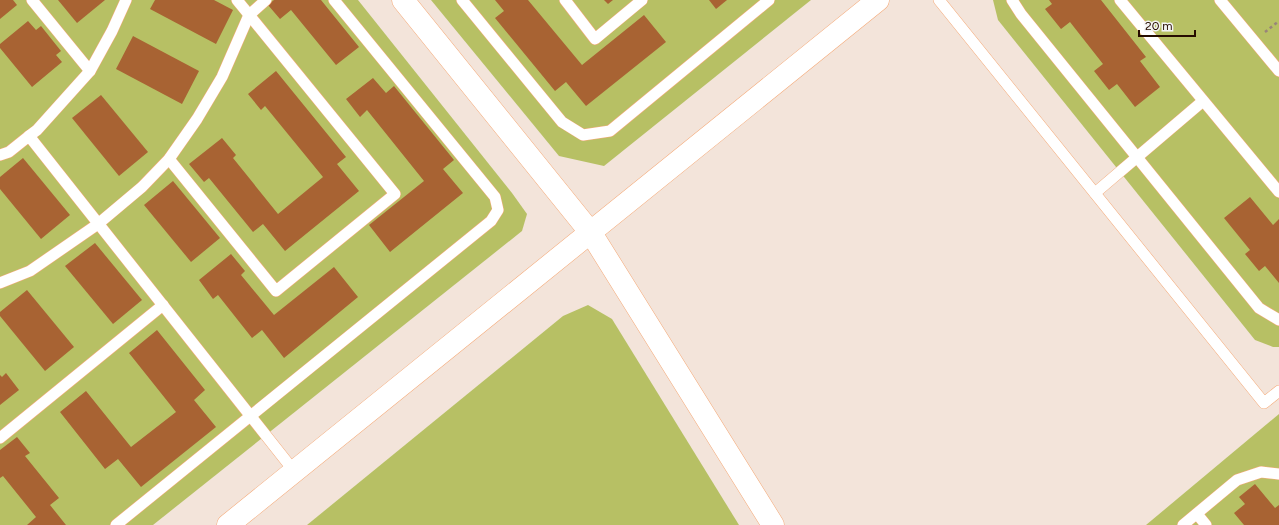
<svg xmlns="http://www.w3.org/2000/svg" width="1279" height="525" font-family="Figtree,sans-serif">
	<rect width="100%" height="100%" fill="#f3e4da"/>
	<g fill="#b7c064">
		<polygon points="0,0 358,0 512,193 527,214 522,231 153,525 0,525"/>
		<polygon points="431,0 811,0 604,166 559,156"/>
		<polygon points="993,0 1279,0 1279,347 1273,347 1255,340 998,20"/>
		<polygon points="588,305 612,319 739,525 307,525 563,316"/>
		<polygon points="1279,414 1279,525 1146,525"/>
	</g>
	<g fill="#a86333">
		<polygon points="0,0 13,0 17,5 0,19"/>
		<polygon points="58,0 105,0 77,23"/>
		<polygon points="155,0 214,0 233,10 216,44 150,9"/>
		<polygon points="274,0 321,0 359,47 336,65 291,10 280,19 268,5"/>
		<polygon points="495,0 528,0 582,65 644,15 666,42 586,106 566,82 555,91 495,18 504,11"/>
		<polygon points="604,0 613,0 608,4"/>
		<polygon points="709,0 727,0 716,9"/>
		<polygon points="1049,0 1101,0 1146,57 1140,61 1160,87 1135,107 1117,84 1109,90 1094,71 1103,64 1070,22 1061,29 1045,9 1052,4"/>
		<polygon points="28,21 36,30 41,26 61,51 56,55 62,62 32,87 0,48 0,44"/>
		<polygon points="133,36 199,71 182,104 116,69"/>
		<polygon points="276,71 346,157 337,164 359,191 285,251 263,224 253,232 209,178 204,182 189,164 222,138 236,155 233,158 278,214 323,177 265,106 261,110 248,94"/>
		<polygon points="373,78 386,93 394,86 454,160 443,169 463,193 390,252 369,225 424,181 367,110 360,117 346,99"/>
		<polygon points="101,95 148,152 119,176 72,118"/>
		<polygon points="23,158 70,215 41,239 0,189 0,177"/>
		<polygon points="173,181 220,238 191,262 144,205"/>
		<polygon points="1250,197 1273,225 1279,219 1279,283 1265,266 1259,271 1245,254 1250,250 1224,218"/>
		<polygon points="95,243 142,300 113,324 65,266"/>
		<polygon points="231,254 245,271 241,275 274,315 334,267 358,297 284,358 262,330 252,338 218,295 213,299 199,280"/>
		<polygon points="27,290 74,347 45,371 0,316 0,312"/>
		<polygon points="157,330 205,390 194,400 216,427 141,487 118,459 105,469 60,412 86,391 131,447 176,412 129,353"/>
		<polygon points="6,373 19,390 0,405 0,375 2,377"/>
		<polygon points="17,437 30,453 25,456 59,498 50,505 66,525 27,525 36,517 3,476 0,478 0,450"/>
		<polygon points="1255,484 1275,508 1279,505 1279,525 1244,525 1234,513 1245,504 1239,497"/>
	</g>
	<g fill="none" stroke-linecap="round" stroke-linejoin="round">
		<defs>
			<g id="service">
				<polyline points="32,0 90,71"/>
				<polyline points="462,0 562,122 583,135 610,131 769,0"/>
				<polyline points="565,0 595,39 642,0"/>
				<polyline points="939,0 1264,403 1279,391"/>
				<polyline points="1012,0 1021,14 1259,308 1279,320"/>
				<polyline points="1120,0 1279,192"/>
				<polyline points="1220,0 1279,71"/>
				<polyline points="29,136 37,130 90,71 112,31 126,0"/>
				<polyline points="0,155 9,152 29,136 294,471"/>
				<polyline points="169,159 276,291 395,194 237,0"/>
				<polyline points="1095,193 1203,101"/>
				<polyline points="0,283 30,271 98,224 142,187 169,159 197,119 222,77 249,15 266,0"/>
				<polyline points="0,438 163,305"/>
				<polyline points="1197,514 1206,525"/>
				<polyline points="116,525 491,221 498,210 495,197 334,0"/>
				<polyline points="1183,525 1237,480 1261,472 1279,474"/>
			</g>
			<g id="tertiary">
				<polyline points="403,0 591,233 773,525"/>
				<polyline points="228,525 878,0"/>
			</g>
		</defs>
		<use href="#service" stroke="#f5aa79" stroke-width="12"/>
		<use href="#tertiary" stroke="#f5aa79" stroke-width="23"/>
		<polyline stroke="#99857a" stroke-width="2.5" stroke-dasharray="3 3" stroke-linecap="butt" points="1265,32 1279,21"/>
		<use href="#service" stroke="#fff" stroke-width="11"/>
		<use href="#tertiary" stroke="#fff" stroke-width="22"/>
	</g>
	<path d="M1139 30v6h56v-6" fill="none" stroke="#260c00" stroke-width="2"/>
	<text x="1145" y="30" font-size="12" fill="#260c00" stroke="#f4f4f4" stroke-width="3" paint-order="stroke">20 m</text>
</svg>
